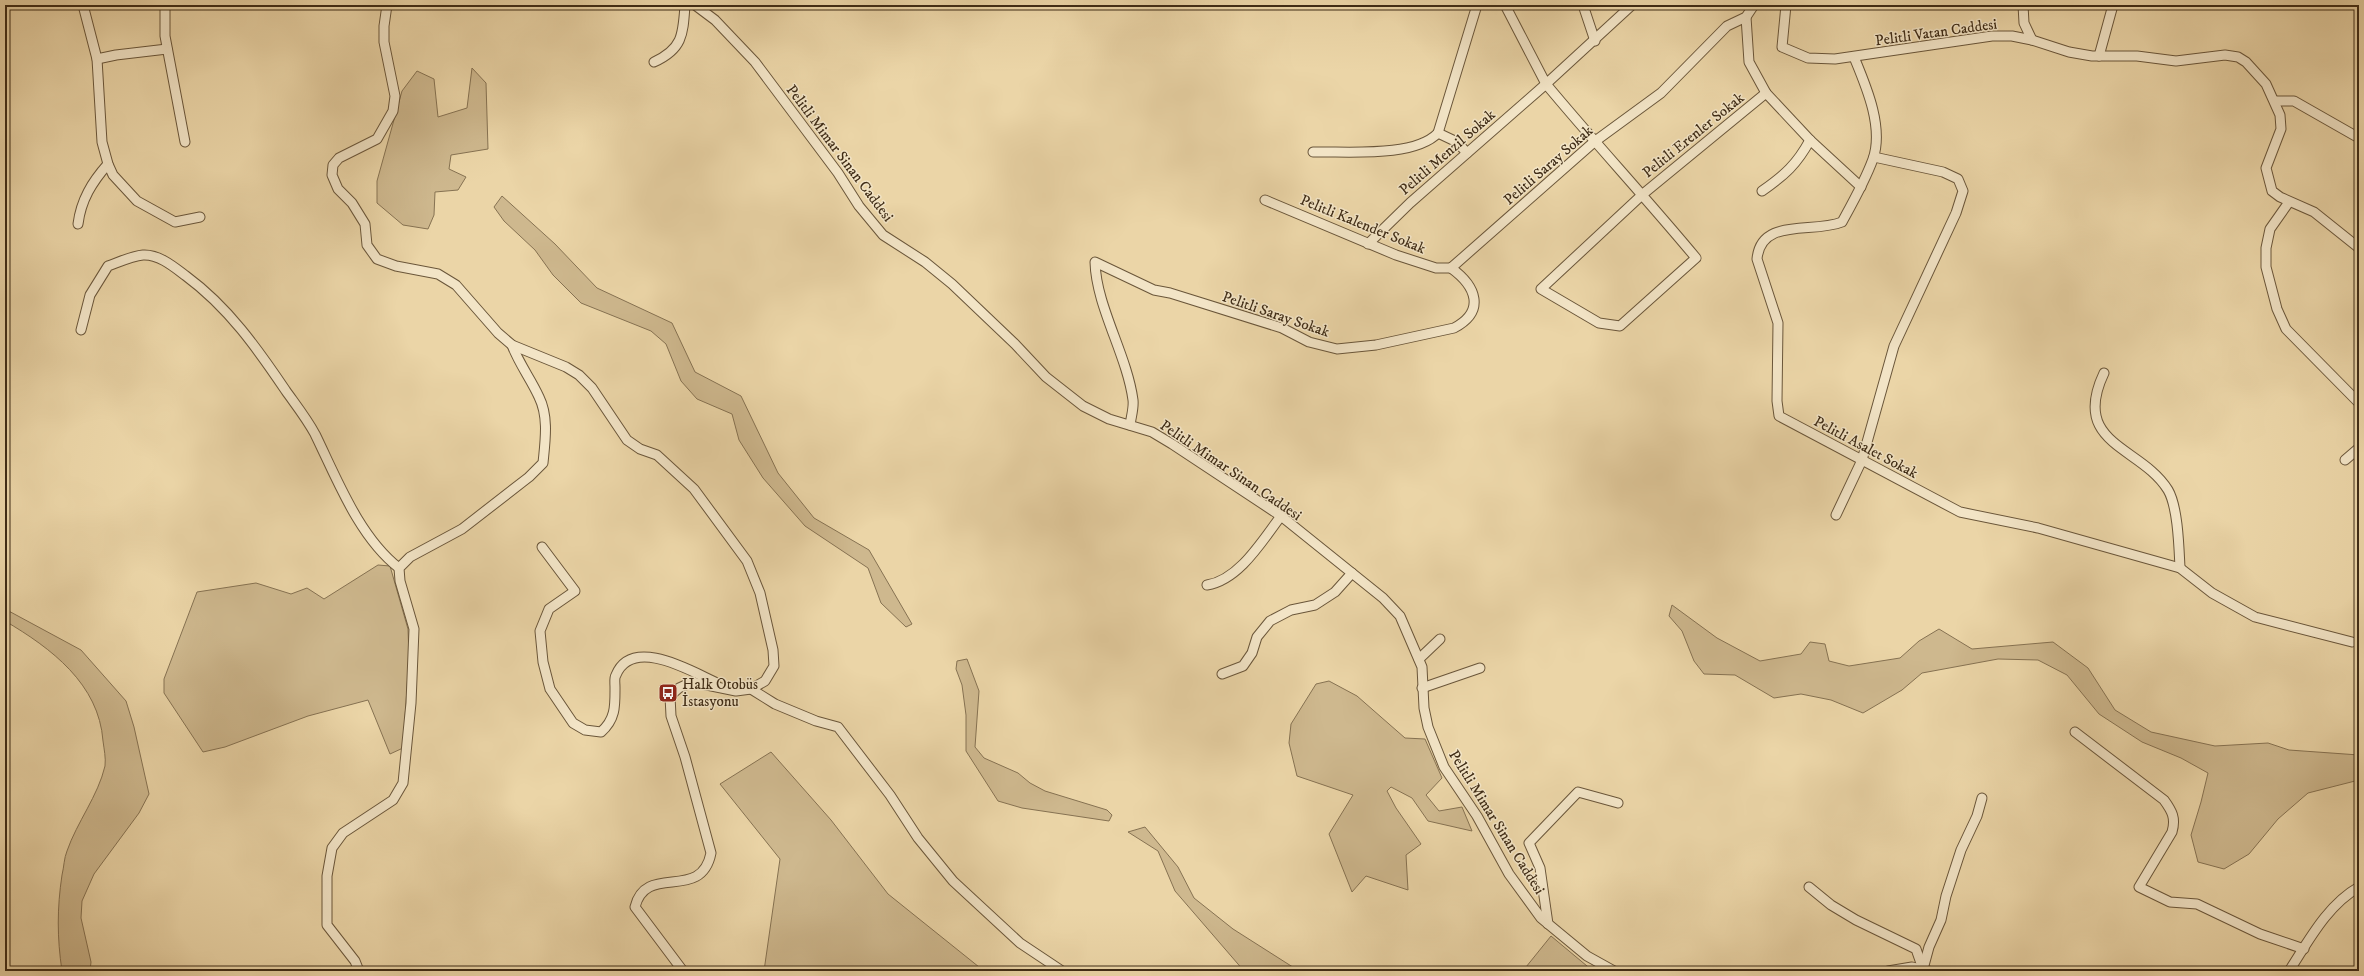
<svg xmlns="http://www.w3.org/2000/svg" width="2364" height="976" font-family="'IM FELL DW Pica',serif">
	<rect width="100%" height="100%" fill="#ebd5a7"/>
	<filter id="stains"><feTurbulence type="fractalNoise" baseFrequency=".005" numOctaves="4"/><feColorMatrix values="0 0 0 0 .2 0 0 0 0 .09 0 0 0 0 .02 0 0 0 .5 -.17"/></filter>
	<radialGradient id="worn" r=".72"><stop offset=".6" stop-color="#630" stop-opacity="0"/><stop offset="1" stop-color="#630" stop-opacity=".3"/></radialGradient>
	<g fill="#ceb88e" stroke="#867252">
		<polygon points="472,68 486,83 488,149 451,155 449,169 466,177 458,190 435,192 434,215 428,229 403,225 377,203 377,181 402,91 417,71 434,79 438,117 467,108"/>
		<polygon points="502,196 555,244 597,288 672,323 695,372 741,396 778,473 814,518 869,550 912,624 906,627 881,603 868,568 805,526 763,478 739,440 732,414 697,399 681,381 666,344 651,331 581,303 553,275 535,250 504,221 494,207"/>
		<polygon points="378,565 390,566 408,629 409,658 403,748 390,754 368,700 308,716 225,747 203,752 164,693 164,679 197,592 256,583 291,594 307,588 324,599"/>
		<polygon points="1672,605 1717,638 1760,661 1801,654 1810,642 1825,644 1829,661 1849,666 1900,658 1919,641 1939,629 1972,649 2053,642 2088,668 2115,710 2151,732 2215,746 2268,743 2289,750 2359,755 2359,780 2308,793 2278,819 2249,854 2224,869 2198,862 2191,835 2201,802 2208,773 2181,758 2142,742 2099,714 2067,675 2038,660 1998,659 1922,673 1902,690 1863,713 1831,700 1801,694 1774,698 1735,675 1704,674 1694,661 1682,631 1669,616"/>
		<path d="M5,609L81,650L126,701L134,727L149,794L139,813L94,874L82,901L81,918L91,962L90,971H62C57,938 57,908 62,875C64,867 64,858 67,851C77,822 98,796 105,766C106,758 104,749 103,741C99,684 51,648 5,621Z"/>
		<polygon points="967,659 979,691 975,747 984,758 1018,773 1030,783 1045,791 1107,810 1112,815 1109,821 1022,808 998,801 966,751 966,715 962,685 956,669 957,661"/>
		<polygon points="1329,681 1357,696 1405,738 1425,739 1442,778 1426,795 1439,811 1462,807 1472,831 1428,821 1412,798 1391,787 1387,791 1396,808 1421,844 1406,855 1408,890 1366,876 1352,892 1329,834 1353,795 1297,776 1289,743 1291,724 1316,684"/>
		<polygon points="771,752 831,820 888,894 984,971 764,971 780,859 720,784"/>
		<polygon points="1145,827 1178,867 1194,898 1233,929 1299,971 1244,971 1175,891 1158,851 1128,832"/>
		<polygon points="1551,936 1593,971 1530,971 1526,967"/>
	</g>
	<g fill="none" stroke-linecap="round" stroke-linejoin="round">
		<defs>
			<g id="street">
				<polyline points="83,5 97,59 102,142 108,164 113,175 137,201 175,222 200,217"/>
				<polyline points="165,5 165,36 185,142"/>
				<path d="M387,5L384,26V42L395,96L393,111L377,139L339,158L333,165L332,175L338,189L352,203L365,224L367,245L377,259L396,266L438,274L456,285L498,333L512,345L566,367L579,375L592,388L627,440L640,449L657,455L694,489L747,561L760,593L773,650L774,666L765,681L751,689L736,691L692,682L679,688L670,696L671,716L685,757L711,853C701,903 646,862 635,907L683,971"/>
				<polyline points="695,5 715,20 755,62 838,173 859,206 883,235 925,262 952,284 1015,344 1046,377 1083,406 1109,419 1152,432 1172,444 1281,516 1383,598 1400,616 1422,667 1424,708 1428,727 1444,767 1477,816 1509,874 1541,918 1587,956 1614,971"/>
				<polyline points="1505,5 1546,84 1632,5"/>
				<polyline points="1583,5 1595,41"/>
				<polyline points="1786,5 1782,47 1808,58 1835,59 1992,36 2012,36 2032,40 2069,52 2092,56 2137,56 2176,61 2225,55 2238,57 2246,62 2266,84 2280,115 2281,129 2266,168 2272,191 2280,197 2314,212 2359,248"/>
				<polyline points="2023,5 2024,23 2032,40"/>
				<polyline points="1746,17 1749,62 1766,93"/>
				<polyline points="2099,56 2113,5"/>
				<path d="M1854,57C1866,86 1884,127 1873,159C1865,181 1853,202 1842,222C1812,234 1761,217 1757,259L1778,323L1777,401L1779,416L1960,512L2038,528L2180,568L2212,593L2255,617L2352,642"/>
				<polyline points="97,59 116,55 167,49"/>
				<path d="M654,62C683,49 683,34 685,5"/>
				<polyline points="2275,101 2294,101 2359,138"/>
				<polyline points="1438,133 1477,5"/>
				<path d="M1313,152C1346,151 1414,158 1438,133L1457,142L1467,153"/>
				<path d="M1762,191C1785,175 1797,164 1810,140"/>
				<polyline points="1265,200 1396,255 1436,268 1451,268"/>
				<polyline points="2289,202 2270,229 2266,248 2266,267 2277,309 2286,329 2359,403"/>
				<path d="M78,224C81,200 92,182 108,164"/>
				<path d="M1368,244L1410,203L1546,84C1595,143 1647,199 1696,258L1620,326L1599,323L1541,289L1643,194L1766,93L1810,140L1861,187"/>
				<polyline points="1451,268 1594,142 1661,93 1727,26 1746,17 1754,5"/>
				<path d="M81,330L90,295L108,266C119,262 132,256 143,255C159,254 174,267 186,276C228,307 257,348 286,391C296,405 307,419 315,434C337,479 359,537 399,568"/>
				<path d="M2104,373C2070,445 2141,446 2168,490C2178,507 2179,548 2180,568"/>
				<path d="M1130,425C1131,417 1134,408 1133,400C1127,355 1096,306 1095,262L1154,290L1170,293L1282,328L1309,342L1337,349L1376,345L1454,328C1486,311 1476,286 1451,268"/>
				<polyline points="2345,460 2359,448"/>
				<polyline points="1836,515 1862,460 1894,346 1956,213 1963,191 1958,179 1943,172 1874,157"/>
				<path d="M542,547L575,591L549,609L540,631L543,662L550,689L573,723L585,730L601,732C616,719 615,705 615,687C615,683 614,678 616,675C632,636 691,671 715,682"/>
				<path d="M1207,585C1239,580 1262,541 1281,516"/>
				<polyline points="1419,659 1440,639"/>
				<polyline points="1222,674 1243,666 1252,653 1257,637 1270,621 1291,610 1315,605 1335,592 1352,573"/>
				<polyline points="1422,688 1480,668"/>
				<polyline points="751,689 775,704 816,721 838,727 890,795 918,838 953,881 1020,943 1062,971"/>
				<path d="M2075,732L2164,800C2172,811 2176,818 2172,832L2139,887L2170,902L2197,904L2260,934L2304,949"/>
				<polyline points="1809,887 1831,905 1856,920 1916,949 1923,969"/>
				<polyline points="1548,924 1540,868 1529,843 1578,792 1618,803"/>
				<polyline points="1923,969 1929,947 1941,920 1946,896 1961,850 1977,816 1982,798"/>
				<path d="M359,971L355,961L327,925V876L332,848L343,833L393,800L403,783L411,703L414,629L400,581L399,568L410,557L462,529L529,477L543,463C545,442 549,417 539,397C531,379 519,364 512,345"/>
				<polyline points="1888,971 1912,967 1929,971"/>
				<path d="M2289,971C2308,942 2327,905 2359,887"/>
			</g>
		</defs>
		<use href="#street" stroke="#6a563a" stroke-width="11"/>
		<use href="#street" stroke="#f2e4c6" stroke-width="9"/>
	</g>
	<defs>
		<symbol id="bus-square" viewBox="-11 -11 22 22"><rect x="-9" y="-9" width="18" height="18" rx="4" fill="#8f2418" stroke="#f2e4c6"/><path d="M-5-6H5V4H4V6H2V4H-2V6H-4V4H-5ZM-3.5-4V0h7V-4ZM-3.5 1.2v1.5H-2V1.2ZM2 1.2v1.5H3.5V1.2Z" fill="#fff"/></symbol>
	</defs>
	<g fill-rule="evenodd">
		<use href="#bus-square" x="657" y="682" width="22" height="22"/>
	</g>
	<g text-anchor="middle" stroke-width="3" stroke-linejoin="round" paint-order="stroke">
		<g font-size="15" fill="#3f2c16" stroke="#f2e4c6">
			<text transform="translate(1936 32) rotate(-8)" y="5">Pelitli Vatan Caddesi</text>
			<text transform="translate(1693 135) rotate(-39)" y="5">Pelitli Erenler Sokak</text>
			<text transform="translate(1447 152) rotate(-41)" y="5">Pelitli Menzil Sokak</text>
			<text transform="translate(840 153) rotate(53)" y="5">Pelitli Mimar Sinan Caddesi</text>
			<text transform="translate(1548 165) rotate(-41)" y="5">Pelitli Saray Sokak</text>
			<text transform="translate(1363 224) rotate(22)" y="5">Pelitli Kalender Sokak</text>
			<text transform="translate(1276 314) rotate(19)" y="5">Pelitli Saray Sokak</text>
			<text transform="translate(1866 447) rotate(28)" y="5">Pelitli Asalet Sokak</text>
			<text transform="translate(1231 470) rotate(34)" y="5">Pelitli Mimar Sinan Caddesi</text>
			<text transform="translate(1497 822) rotate(58)" y="5">Pelitli Mimar Sinan Caddesi</text>
		</g>
		<g font-size="15" fill="#3f2c16" stroke="#f2e4c6" text-anchor="start">
			<text x="682" y="689">Halk Otobüs<tspan x="682" dy="17">İstasyonu</tspan></text>
		</g>
	</g>
	<rect width="2364" height="976" fill="none" stroke="#ebd5a7" stroke-width="20"/>
	<rect x="6" y="6" width="2352" height="964" fill="none" stroke="#3f2c16" stroke-width="2"/>
	<rect x="10" y="10" width="2344" height="956" fill="none" stroke="#3f2c16"/>
	<rect width="100%" height="100%" filter="url(#stains)"/>
	<rect width="100%" height="100%" fill="url(#worn)"/>
</svg>
